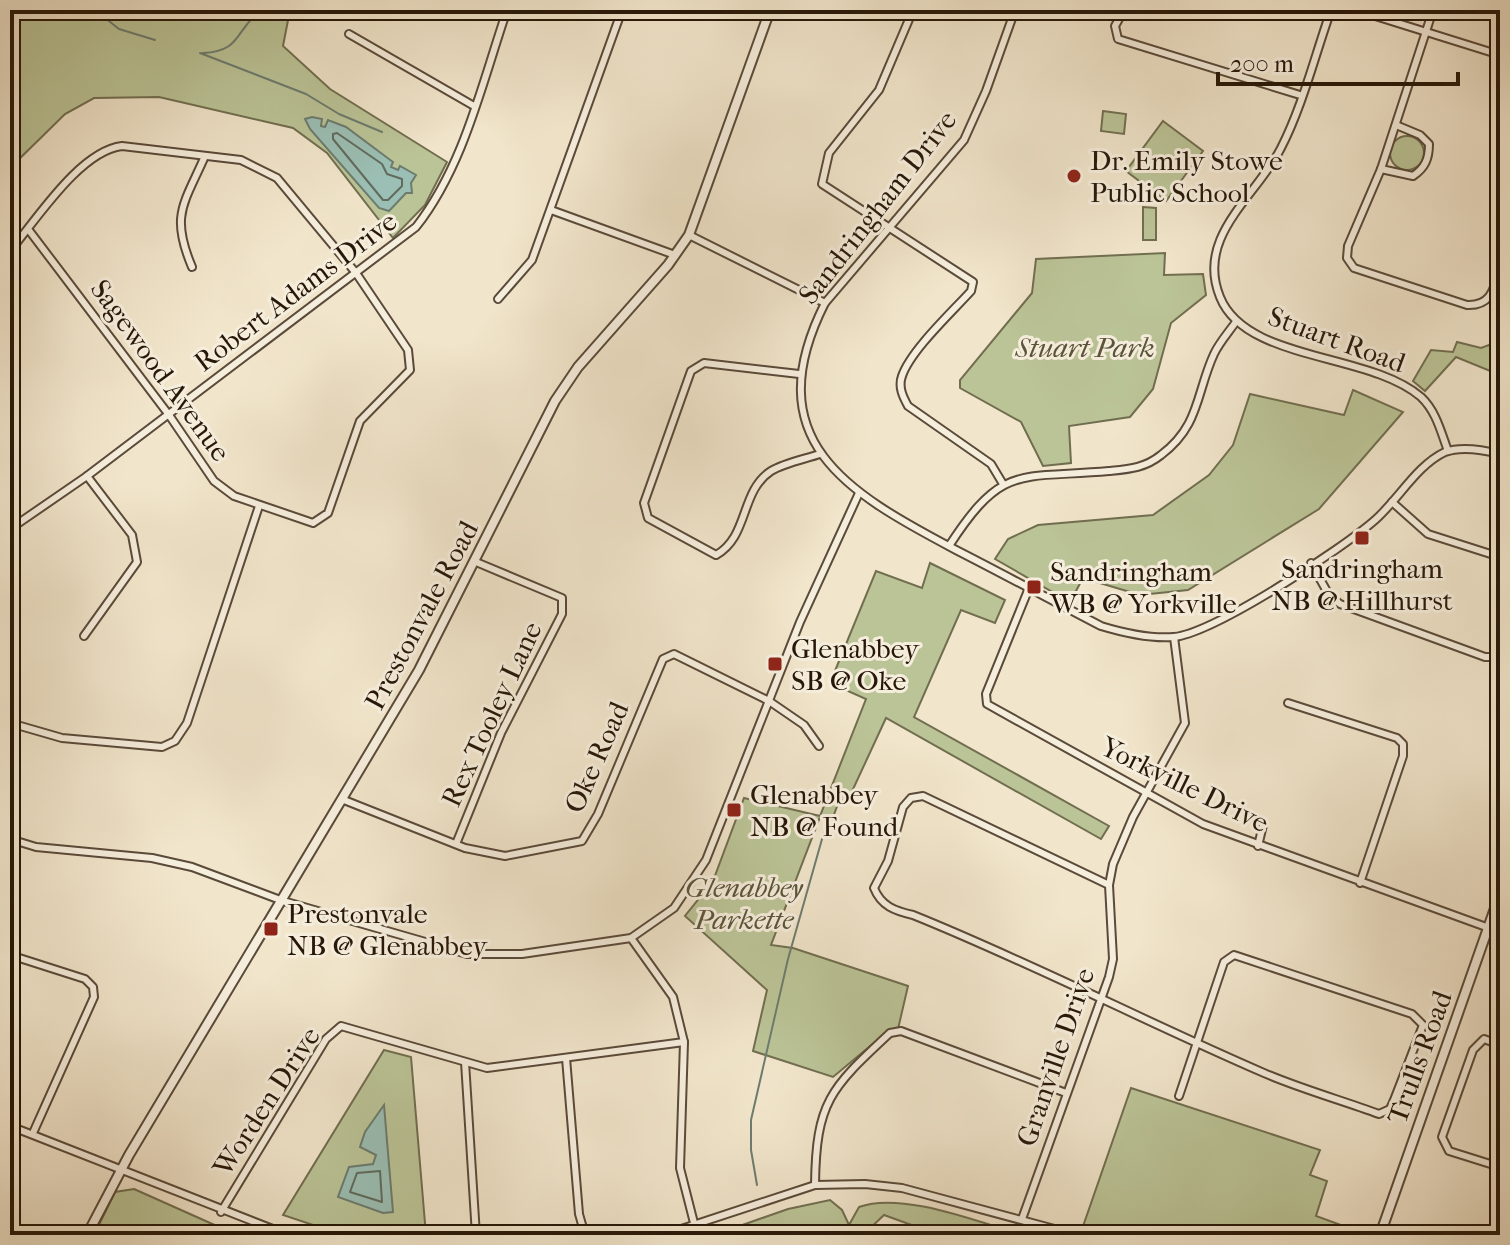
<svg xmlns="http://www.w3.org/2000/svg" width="1510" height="1245" font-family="'IM FELL French Canon',serif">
	<rect width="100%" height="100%" fill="#f1e5cb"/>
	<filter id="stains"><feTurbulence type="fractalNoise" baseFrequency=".0025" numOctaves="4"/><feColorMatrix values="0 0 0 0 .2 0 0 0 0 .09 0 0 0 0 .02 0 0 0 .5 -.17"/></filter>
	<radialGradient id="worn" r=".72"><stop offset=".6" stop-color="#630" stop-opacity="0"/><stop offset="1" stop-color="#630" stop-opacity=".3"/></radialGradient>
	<g fill="#bbc497" stroke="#716e50" stroke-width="2">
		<polygon points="10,10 184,10 197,17 209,10 290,10 283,46 330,89 447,162 425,205 393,238 327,153 293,128 159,97 94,98 65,114 10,168"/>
		<polygon points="1103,111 1126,114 1124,134 1101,131"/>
		<polygon points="1163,121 1203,151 1166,201 1126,171"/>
		<circle cx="1407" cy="153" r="17"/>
		<polygon points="1143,207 1156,208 1156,240 1143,240"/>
		<polygon points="1165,253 1164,275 1203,274 1206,295 1171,323 1153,389 1130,417 1069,426 1071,463 1043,466 1021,422 960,388 960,380 1032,293 1036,259"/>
		<polygon points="1500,341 1500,375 1456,357 1425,391 1413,381 1431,350 1453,352 1457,342 1481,348"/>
		<polygon points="1353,390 1403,412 1319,509 1188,590 1140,595 1083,578 1070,602 995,559 1008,539 1038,525 1153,515 1209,475 1233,445 1250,394 1344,415"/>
		<polygon points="930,563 1005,600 995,623 961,610 914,717 1109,826 1101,839 886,718 848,800 839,801 832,820 820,817 771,945 793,948 908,986 898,1029 875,1042 833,1077 753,1051 767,990 685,916 713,881 744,798 820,816 866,699 830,683 876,571 922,588"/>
		<polygon points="384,1050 411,1057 426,1235 343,1235 283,1215"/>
		<polygon points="1131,1088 1320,1150 1310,1175 1327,1181 1316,1216 1368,1235 1080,1235"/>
		<polygon points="134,1189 237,1235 94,1235 115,1192"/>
		<path d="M830,1200L842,1210L849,1225L859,1207C902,1191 980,1223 1023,1235H939L884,1215L863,1235H714L788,1209Z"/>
	</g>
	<g fill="#9bbfb4" stroke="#6d7c6f" stroke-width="2">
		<polygon points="312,117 322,119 321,126 325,127 328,120 346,127 393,162 391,167 398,170 400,166 416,175 411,183 412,193 406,193 389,211 379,208 310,129 305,119"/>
		<polygon points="384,1105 393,1212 383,1213 338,1197 349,1167 373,1164 376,1155 360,1147 365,1132"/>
	</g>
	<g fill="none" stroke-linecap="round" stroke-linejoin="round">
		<g stroke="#616b5e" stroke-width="2">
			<polygon points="337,133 382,164 387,174 402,179 402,186 388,200 383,200 333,139 333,134"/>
			<polygon points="380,1171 382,1202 350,1192 357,1173"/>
		</g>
		<g stroke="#6d7c6f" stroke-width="2">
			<polyline points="95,10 119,29 155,40"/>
			<polyline points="200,53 306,94 339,114 382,132"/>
			<path d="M203,53C242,51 234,31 261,10"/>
			<polyline points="757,1185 751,1150 751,1120 788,959 826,825"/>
			<polyline points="765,1225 766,1235"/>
		</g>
		<defs>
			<g id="minor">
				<polyline points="600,10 619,18"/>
				<path d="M913,10L879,90L829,153L822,184L973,282L971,291C952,312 911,350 902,376C898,387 903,397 908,406L991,464L1003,484"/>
				<path d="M1015,10L986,91L964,140L825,303C756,440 846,492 956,550C1005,575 1053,601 1101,626C1124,633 1150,639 1174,637C1214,633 1342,549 1375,520C1398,500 1417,465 1445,452C1461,446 1484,450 1500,454"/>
				<polyline points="1124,10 1115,26 1118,39 1300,95"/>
				<path d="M1331,10C1315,55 1303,105 1281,148C1257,196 1195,236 1220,297C1246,362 1369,352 1421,397C1436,411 1441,432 1448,451"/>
				<polyline points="1356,10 1500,55"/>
				<path d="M1433,10L1381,169L1348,246L1347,258L1354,268L1467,305C1491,306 1494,289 1500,269"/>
				<polyline points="349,34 474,106"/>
				<path d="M1381,169L1413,176C1425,168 1429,159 1429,144L1420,135L1396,125"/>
				<polyline points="551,210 675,255"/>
				<polyline points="689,235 825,303"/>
				<path d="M10,251C37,219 80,151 122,146L241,160L277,178L356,273L408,350L410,370L360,421L328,513L313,523L234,496L214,481L169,415L28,229"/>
				<path d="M192,267C170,215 184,204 205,156"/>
				<polyline points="498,299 532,260 622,10"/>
				<path d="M799,374L704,363L691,371L644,503L648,518L716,555C749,537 740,491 771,471C784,463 805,459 820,454"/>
				<polyline points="10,389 15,395"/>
				<polyline points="1392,502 1428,534 1500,557"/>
				<path d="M10,529L87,476L416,227C464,166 482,83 507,10"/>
				<path d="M949,546C1003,463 1018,479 1109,471C1129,469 1145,468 1161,455C1200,426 1196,393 1214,354C1219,343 1228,333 1235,323"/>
				<polyline points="1311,563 1329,595 1340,604 1485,657 1499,657 1500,652"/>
				<polyline points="1029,588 986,694 987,704 1203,824 1500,932"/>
				<polyline points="84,636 137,562 132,535 87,476"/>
				<polyline points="1288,703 1397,738 1403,744 1403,756 1360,883"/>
				<polyline points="10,723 62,738 162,747 175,741 187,723 259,506"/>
				<polyline points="344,800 465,848 505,856 582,841 598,814 663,659 674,654 769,701 804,725 819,746"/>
				<polyline points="10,839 36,847 152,858 192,867 283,901 467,954 522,954 631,938 674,908 706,860 800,622 859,493"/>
				<polyline points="456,844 501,733 562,614 562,598 476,562"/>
				<polyline points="1258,846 1263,825"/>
				<path d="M1109,885L923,796L911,798L903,807L888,861L874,888C881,906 895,911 913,915C1032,963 1146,1022 1264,1073C1301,1089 1341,1100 1379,1114L1390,1109L1394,1100L1423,1025L1412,1014L1234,955L1224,962L1179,1096"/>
				<polyline points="631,938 673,997 684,1042 680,1168 694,1223"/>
				<polyline points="10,955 85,979 93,987 94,997 33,1133"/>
				<polyline points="1500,1045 1484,1039 1473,1050 1442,1137 1449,1151 1500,1167"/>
				<polyline points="566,1058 579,1214 585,1235"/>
				<polyline points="465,1062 476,1235"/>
				<polyline points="10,1126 288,1235"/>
				<path d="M815,1185C816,1101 831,1088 890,1033L901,1031L1066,1093"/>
				<polyline points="221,1212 326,1039 341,1026 487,1068 684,1042"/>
				<polyline points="1022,1219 1109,977 1113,959 1109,885 1113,864 1133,817 1185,723 1174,637"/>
				<polyline points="663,1235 815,1185 865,1184 902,1188 1073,1234"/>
			</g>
			<g id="tertiary">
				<polyline points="87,1235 129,1155 419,670 555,401 578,367 668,265 689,235 770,10"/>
				<polyline points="1380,1235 1500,894"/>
			</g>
		</defs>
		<use href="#minor" stroke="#5a4a39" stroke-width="10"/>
		<use href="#tertiary" stroke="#5a4a39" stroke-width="12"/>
		<use href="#minor" stroke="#f6eedd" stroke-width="6"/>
		<use href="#tertiary" stroke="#f6eedd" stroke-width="8"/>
	</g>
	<g fill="#8f2418" stroke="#f6eedd" stroke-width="3">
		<circle cx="1074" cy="176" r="8"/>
		<rect x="1354" y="530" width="16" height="16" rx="4"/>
		<rect x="1026" y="579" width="16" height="16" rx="4"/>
		<rect x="767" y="656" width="16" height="16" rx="4"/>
		<rect x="726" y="802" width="16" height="16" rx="4"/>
		<rect x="263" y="921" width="16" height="16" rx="4"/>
	</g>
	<g text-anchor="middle" stroke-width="6" stroke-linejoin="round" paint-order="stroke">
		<g font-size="28" fill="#271708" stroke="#f6eedd" text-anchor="start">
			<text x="1090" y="170">Dr. Emily Stowe<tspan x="1090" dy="32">Public School</tspan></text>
			<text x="1362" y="578" text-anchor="middle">Sandringham<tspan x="1362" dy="32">NB @ Hillhurst</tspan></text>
			<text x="1050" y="581">Sandringham<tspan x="1050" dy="32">WB @ Yorkville</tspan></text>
			<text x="791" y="658">Glenabbey<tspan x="791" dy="32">SB @ Oke</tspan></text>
			<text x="750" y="804">Glenabbey<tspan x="750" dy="32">NB @ Found</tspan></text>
			<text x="287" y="923">Prestonvale<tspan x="287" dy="32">NB @ Glenabbey</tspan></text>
		</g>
		<g font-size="28" fill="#271708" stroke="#f6eedd">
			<text transform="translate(877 207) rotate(-52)" y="10">Sandringham Drive</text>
			<text transform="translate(295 291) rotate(-37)" y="10">Robert Adams Drive</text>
			<text transform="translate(1337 339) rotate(20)" y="10">Stuart Road</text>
			<text transform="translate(161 370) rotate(54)" y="10">Sagewood Avenue</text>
			<text transform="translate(421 615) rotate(-62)" y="10">Prestonvale Road</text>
			<text transform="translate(491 714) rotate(-65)" y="10">Rex Tooley Lane</text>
			<text transform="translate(596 757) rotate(-66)" y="10">Oke Road</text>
			<text transform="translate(1185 784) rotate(26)" y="10">Yorkville Drive</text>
			<text transform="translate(1055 1057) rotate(-71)" y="10">Granville Drive</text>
			<text transform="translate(1419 1057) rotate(-70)" y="10">Trulls Road</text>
			<text transform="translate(266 1101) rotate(-57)" y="10">Worden Drive</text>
		</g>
		<g font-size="28" font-style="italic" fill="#5b543a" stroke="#f6eedd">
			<text x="1085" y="357">Stuart Park</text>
			<text x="744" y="897">Glenabbey<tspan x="744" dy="32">Parkette</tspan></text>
		</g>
	</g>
	<rect width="1510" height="1245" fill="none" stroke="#f1e5cb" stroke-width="40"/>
	<rect x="12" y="12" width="1486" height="1221" fill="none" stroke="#271708" stroke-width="4"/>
	<rect x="20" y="20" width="1470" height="1205" fill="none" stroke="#271708" stroke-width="2"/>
	<path d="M1218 72v12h240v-12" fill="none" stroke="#271708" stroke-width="4"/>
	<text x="1230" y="72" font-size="24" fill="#271708" stroke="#f6eedd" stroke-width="6" paint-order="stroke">200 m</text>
	<rect width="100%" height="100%" filter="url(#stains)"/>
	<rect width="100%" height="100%" fill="url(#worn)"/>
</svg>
